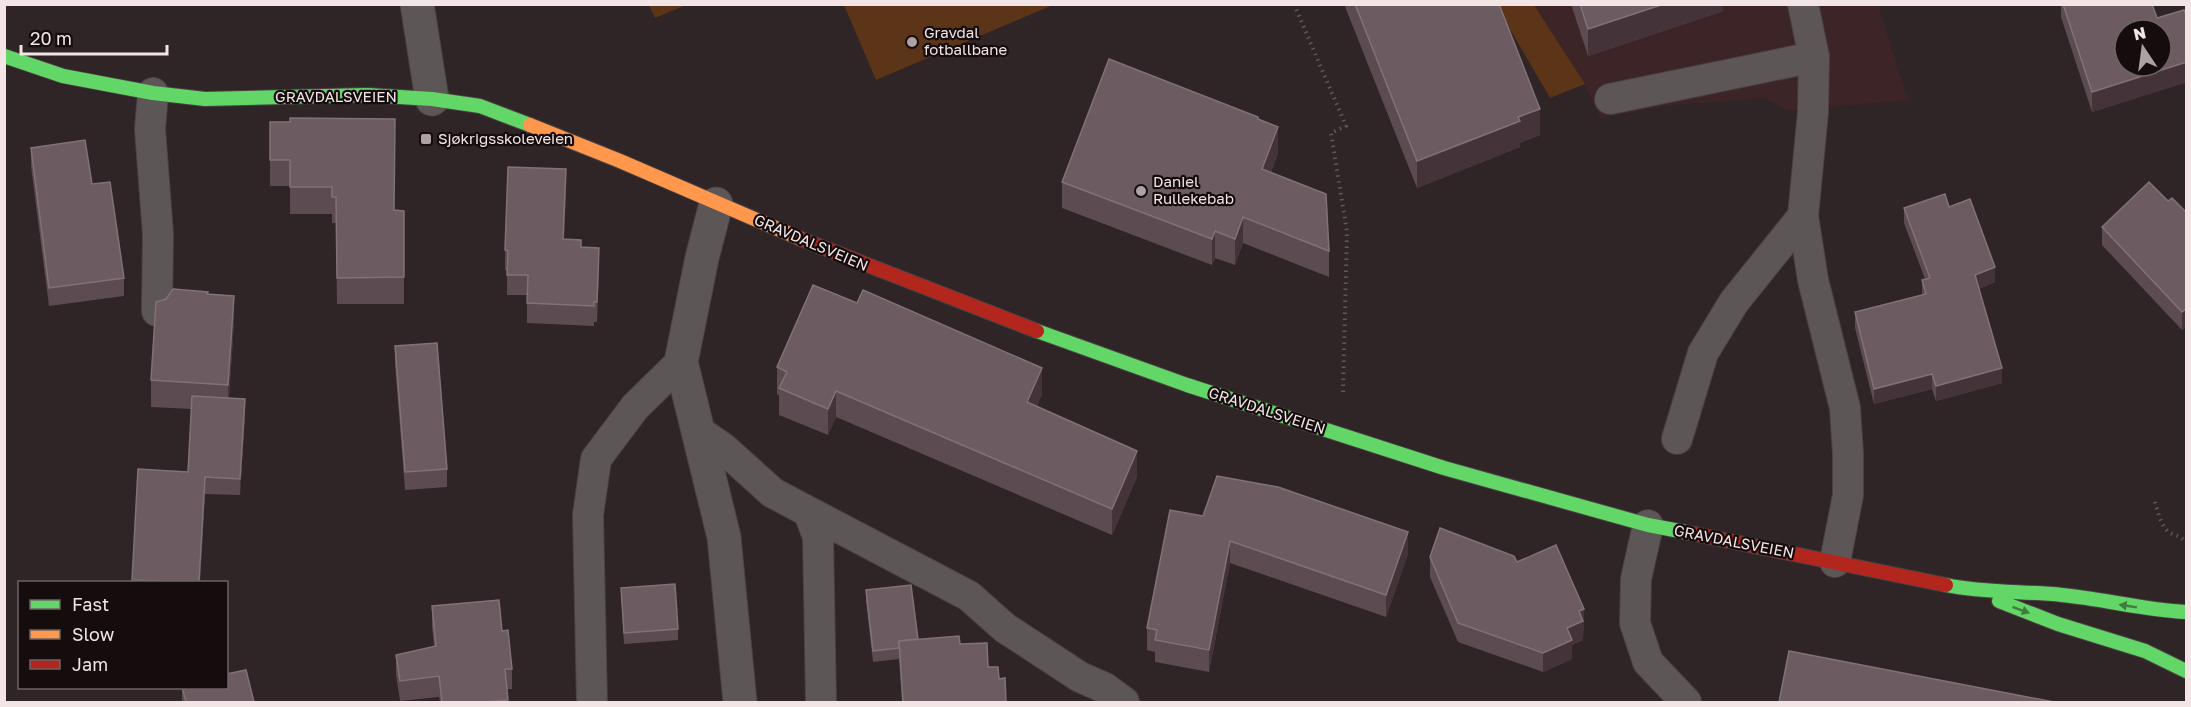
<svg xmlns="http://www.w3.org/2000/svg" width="2191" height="707" font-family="'Golos Text',sans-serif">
	<rect width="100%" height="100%" fill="#2f2426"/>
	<polygon fill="#3c2427" points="1534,5 1878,5 1908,100 1788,111 1765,98 1675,105 1600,118 1585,84"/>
	<g fill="#5c3417">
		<polygon points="649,5 686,5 655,18"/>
		<polygon points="844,5 1053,5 876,80"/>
		<polygon points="1496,5 1534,5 1585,84 1550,98"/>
	</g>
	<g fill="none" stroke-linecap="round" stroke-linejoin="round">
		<defs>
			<g id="lane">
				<polyline points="1803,4 1814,57 1813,112 1803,216 1813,280 1845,408 1848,454 1848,495 1835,562"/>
				<polyline points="153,93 150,129 158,234 157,311"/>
				<polyline points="1610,99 1814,57"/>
				<polyline points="697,430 723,448 773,493 969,596 1005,628 1080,677 1105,688 1124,702"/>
				<polyline points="1677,439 1703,353 1734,302 1803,216"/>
				<polyline points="809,513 818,537 821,702"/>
				<polyline points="1648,525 1636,579 1635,623 1648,662 1686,702"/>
				<polyline points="592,702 588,515 596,459 635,407 681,362"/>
			</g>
			<g id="street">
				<polyline points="417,4 432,99"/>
				<polyline points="716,204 702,258 681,362 724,537 740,702"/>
			</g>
			<g id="fast">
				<polyline points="4,56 63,76 153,93 205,99 367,95 432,99 480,106 530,125"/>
				<polyline points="1037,331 1187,385 1444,468 1648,525 1685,532"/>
				<path d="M1946,585C1984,593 2023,591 2062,595C2104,599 2144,610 2186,612"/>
				<polyline points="1999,601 2058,624 2145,651 2186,671"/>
			</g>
			<polyline id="slow" points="530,125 620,161 801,239"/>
			<g id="jam">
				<polyline points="801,239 1037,331"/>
				<polyline points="1685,532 1946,585"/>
			</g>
		</defs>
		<use href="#lane" stroke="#4a4143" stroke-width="32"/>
		<use href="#street" stroke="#4a4143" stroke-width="35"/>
		<use href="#fast" stroke="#4a4143" stroke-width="16"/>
		<use href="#slow" stroke="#4a4143" stroke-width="16"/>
		<use href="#jam" stroke="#4a4143" stroke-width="16"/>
		<g stroke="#5f5758" stroke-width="4" stroke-dasharray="1.5 4.5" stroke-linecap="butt">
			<polyline points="1294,4 1346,126 1331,133 1347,232 1343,392"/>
			<path d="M2155,502C2158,512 2161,527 2170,533C2177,536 2181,536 2186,543"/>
		</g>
		<use href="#lane" stroke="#5d5656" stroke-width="30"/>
		<use href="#street" stroke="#5d5656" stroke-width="33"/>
		<use href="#fast" stroke="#63d668" stroke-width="14"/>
		<use href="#slow" stroke="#ff974d" stroke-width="14"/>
		<use href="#jam" stroke="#b3261e" stroke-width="14"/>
	</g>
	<g fill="#5d4b52">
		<polygon points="1344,4 1499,4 1540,135 1520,143 1520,147 1417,188"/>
		<polygon points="1571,4 1723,4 1723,11 1588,56"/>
		<polygon points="2061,4 2152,4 2157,18 2187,18 2187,82 2092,112 2061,17"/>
		<polygon points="1258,119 1278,153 1271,172 1329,251 1329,277 1243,243 1235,265 1215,258 1212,265 1062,208 1062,182"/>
		<polygon points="270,122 394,210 404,211 404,304 337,304 336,223 332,223 332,214 290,214 290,186 270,186"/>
		<polygon points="31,148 92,184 124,278 124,296 49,306 31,166"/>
		<polygon points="566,189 564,239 581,247 599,268 597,322 594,322 594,326 527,323 527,295 507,295 507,271 505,270 505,250"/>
		<polygon points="2168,201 2187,213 2187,325 2182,330 2102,245 2102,227"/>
		<polygon points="1949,207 1995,282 1979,289 2002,383 1936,401 1932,389 1874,404 1855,328 1855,312 1922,295 1922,280 1925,279 1904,223 1904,208"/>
		<polygon points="208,294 234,322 229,398 245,416 240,495 205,494 200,582 132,582 138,469 188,472 192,409 151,407 151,380"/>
		<polygon points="395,346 447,469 447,487 405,490 395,364"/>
		<polygon points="777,367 1042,394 1037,406 1137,477 1112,535 836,417 828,435 779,415 779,395 777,394"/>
		<polygon points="1170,510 1408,554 1386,617 1230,563 1209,672 1155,662 1155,652 1147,650 1147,628"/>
		<polygon points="1430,557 1517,562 1584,609 1583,640 1572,645 1572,659 1543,672 1458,642 1430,577"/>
		<polygon points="621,588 678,629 678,640 624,644"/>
		<polygon points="866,590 918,639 960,644 988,667 999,679 1006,702 902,702 899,659 873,662 866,601"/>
		<polygon points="432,606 502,631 512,669 512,689 507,689 508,702 440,702 439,697 400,701 396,675 396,655 434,647 432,626"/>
		<polygon points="182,687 226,687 254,702 182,702"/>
	</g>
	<g fill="#44343a">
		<polygon points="1664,4 1723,4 1723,11 1588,56 1588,29"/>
		<polygon points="2187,62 2187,82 2092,112 2092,92"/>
		<polygon points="1540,109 1540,135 1520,143 1520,147 1417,188 1417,161 1518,117"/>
		<polygon points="1278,127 1278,153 1262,195 1262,169"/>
		<polygon points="566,169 566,189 563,259 563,239"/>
		<polygon points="1243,217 1243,243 1235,265 1235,239"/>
		<polygon points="1215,231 1215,258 1212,265 1212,239"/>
		<polygon points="599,248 599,268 597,322 597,302"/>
		<polygon points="1995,267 1995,282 1975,291 1975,275"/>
		<polygon points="234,296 234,322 228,412 228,385"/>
		<polygon points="2187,308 2187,325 2182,330 2182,312"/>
		<polygon points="1042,368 1042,394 1027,428 1027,402"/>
		<polygon points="2002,368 2002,383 1936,401 1936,386"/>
		<polygon points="1932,374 1932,389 1874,404 1874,389"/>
		<polygon points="836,391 836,417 828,435 828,409"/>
		<polygon points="245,399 245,416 240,495 240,479"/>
		<polygon points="1137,451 1137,477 1112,535 1112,509"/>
		<polygon points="205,477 205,494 200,582 199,582"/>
		<polygon points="1408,532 1408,554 1386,617 1386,595"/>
		<polygon points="1230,541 1230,563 1209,672 1209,650"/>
		<polygon points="1584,609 1583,640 1572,645 1572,659 1543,672 1543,653 1567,628 1579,611"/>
	</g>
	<g fill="#6d5b62" stroke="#827177" stroke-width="1.5" fill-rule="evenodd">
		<polygon points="1355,4 1499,4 1540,109 1518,117 1520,121 1417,161"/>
		<polygon points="1580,4 1664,4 1588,29"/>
		<path d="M2063,4H2152L2157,18L2184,10L2187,18V62L2092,92ZM2125,30H2161V66H2125Z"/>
		<polygon points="1109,59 1258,117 1258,119 1278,127 1262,169 1326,194 1329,251 1243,217 1235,239 1215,231 1212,239 1062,182"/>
		<polygon points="290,118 395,119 394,210 404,211 404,277 337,278 336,197 332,197 332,187 290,187 290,160 270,160 270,122 290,122"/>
		<polygon points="85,140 92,184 110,182 124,278 49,288 31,148"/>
		<polygon points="508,167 566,169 563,239 581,240 581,247 599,248 597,302 594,302 594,306 527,303 528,275 507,275 508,251 505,250"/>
		<polygon points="2149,182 2168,201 2172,198 2187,213 2187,308 2182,312 2102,227"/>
		<polygon points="1945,194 1949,207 1970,199 1995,267 1975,275 2002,368 1936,386 1932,374 1874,389 1855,312 1926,294 1922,280 1930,278 1904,208"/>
		<polygon points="813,285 857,303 863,290 1042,368 1027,402 1137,451 1112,509 836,391 828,409 779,388 787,372 777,367"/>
		<polygon points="173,289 208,292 207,294 234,296 228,385 151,380 156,302 166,299"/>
		<polygon points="437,343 447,469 405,472 395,346"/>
		<polygon points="192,396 245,399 240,479 205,477 199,582 175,582 132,580 138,469 188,472"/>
		<polygon points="1217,476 1278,487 1408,532 1386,595 1230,541 1209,650 1155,640 1157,630 1147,628 1170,510 1203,516"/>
		<polygon points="1440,528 1514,556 1517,562 1556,545 1584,609 1579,611 1583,621 1567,628 1572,640 1543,653 1458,623 1430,557"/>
		<polygon points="675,584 678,629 624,633 621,588"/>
		<polygon points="911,585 918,639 899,641 899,648 873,651 866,590"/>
		<polygon points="499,600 502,631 508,630 512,669 505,669 508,700 484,702 442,702 439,676 400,681 396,655 436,646 432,606"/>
		<polygon points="959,636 960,644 987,643 988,667 998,667 999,679 1005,678 1006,702 903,702 899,641"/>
		<polygon points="1789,651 2054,702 1779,702"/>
		<polygon points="246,670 254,702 186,702 182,687 226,687 226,674"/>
	</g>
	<defs><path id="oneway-solid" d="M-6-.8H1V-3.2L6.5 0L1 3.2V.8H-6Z" transform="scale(1.5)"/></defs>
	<g fill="#407b3f">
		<use href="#oneway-solid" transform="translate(2128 606) rotate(-171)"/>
		<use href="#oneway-solid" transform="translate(2021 610) rotate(20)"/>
	</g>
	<g fill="#aea1a3" stroke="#150c0d" stroke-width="2">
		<circle cx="912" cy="42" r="6"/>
		<rect x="420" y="133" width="12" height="12" rx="3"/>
		<circle cx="1141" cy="191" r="6"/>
	</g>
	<g text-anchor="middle" stroke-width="4.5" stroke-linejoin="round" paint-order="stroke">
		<g font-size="15" fill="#f3e5e6" stroke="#150c0d" text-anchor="start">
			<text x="924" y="38">Gravdal<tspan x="924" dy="17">fotballbane</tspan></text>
			<text x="438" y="144">Sjøkrigsskoleveien</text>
			<text x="1153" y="187">Daniel<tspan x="1153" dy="17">Rullekebab</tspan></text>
		</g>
		<g font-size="15" fill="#f3e5e6" stroke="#150c0d">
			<text x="336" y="102">GRAVDALSVEIEN</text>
			<text transform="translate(811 243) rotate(23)" y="5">GRAVDALSVEIEN</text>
			<text transform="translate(1267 411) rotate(18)" y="5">GRAVDALSVEIEN</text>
			<text transform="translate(1734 542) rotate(11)" y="5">GRAVDALSVEIEN</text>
		</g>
	</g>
	<rect width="2191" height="707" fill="none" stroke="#f3e5e6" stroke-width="12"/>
	<rect x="18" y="581" width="210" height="108" fill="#150c0d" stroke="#6e6364" stroke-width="1.5"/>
	<rect x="30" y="600" width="30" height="9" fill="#63d668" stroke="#6e6364" stroke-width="1.5"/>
	<text x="72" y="611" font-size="18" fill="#f3e5e6">Fast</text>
	<rect x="30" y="630" width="30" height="9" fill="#ff974d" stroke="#6e6364" stroke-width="1.5"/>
	<text x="72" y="641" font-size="18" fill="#f3e5e6">Slow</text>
	<rect x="30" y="660" width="30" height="9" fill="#b3261e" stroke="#6e6364" stroke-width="1.5"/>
	<text x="72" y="671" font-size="18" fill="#f3e5e6">Jam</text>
	<g transform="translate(2143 48) rotate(347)"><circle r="28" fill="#150c0d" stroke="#6e6364" stroke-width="1.5"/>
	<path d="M0-4.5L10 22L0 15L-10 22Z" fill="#aea1a3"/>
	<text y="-9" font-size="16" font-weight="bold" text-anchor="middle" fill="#f3e5e6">N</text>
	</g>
	<path d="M21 45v9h146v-9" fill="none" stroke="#f3e5e6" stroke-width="3"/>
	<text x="30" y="45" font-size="18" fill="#f3e5e6" stroke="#150c0d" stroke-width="4.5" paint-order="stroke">20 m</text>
</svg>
